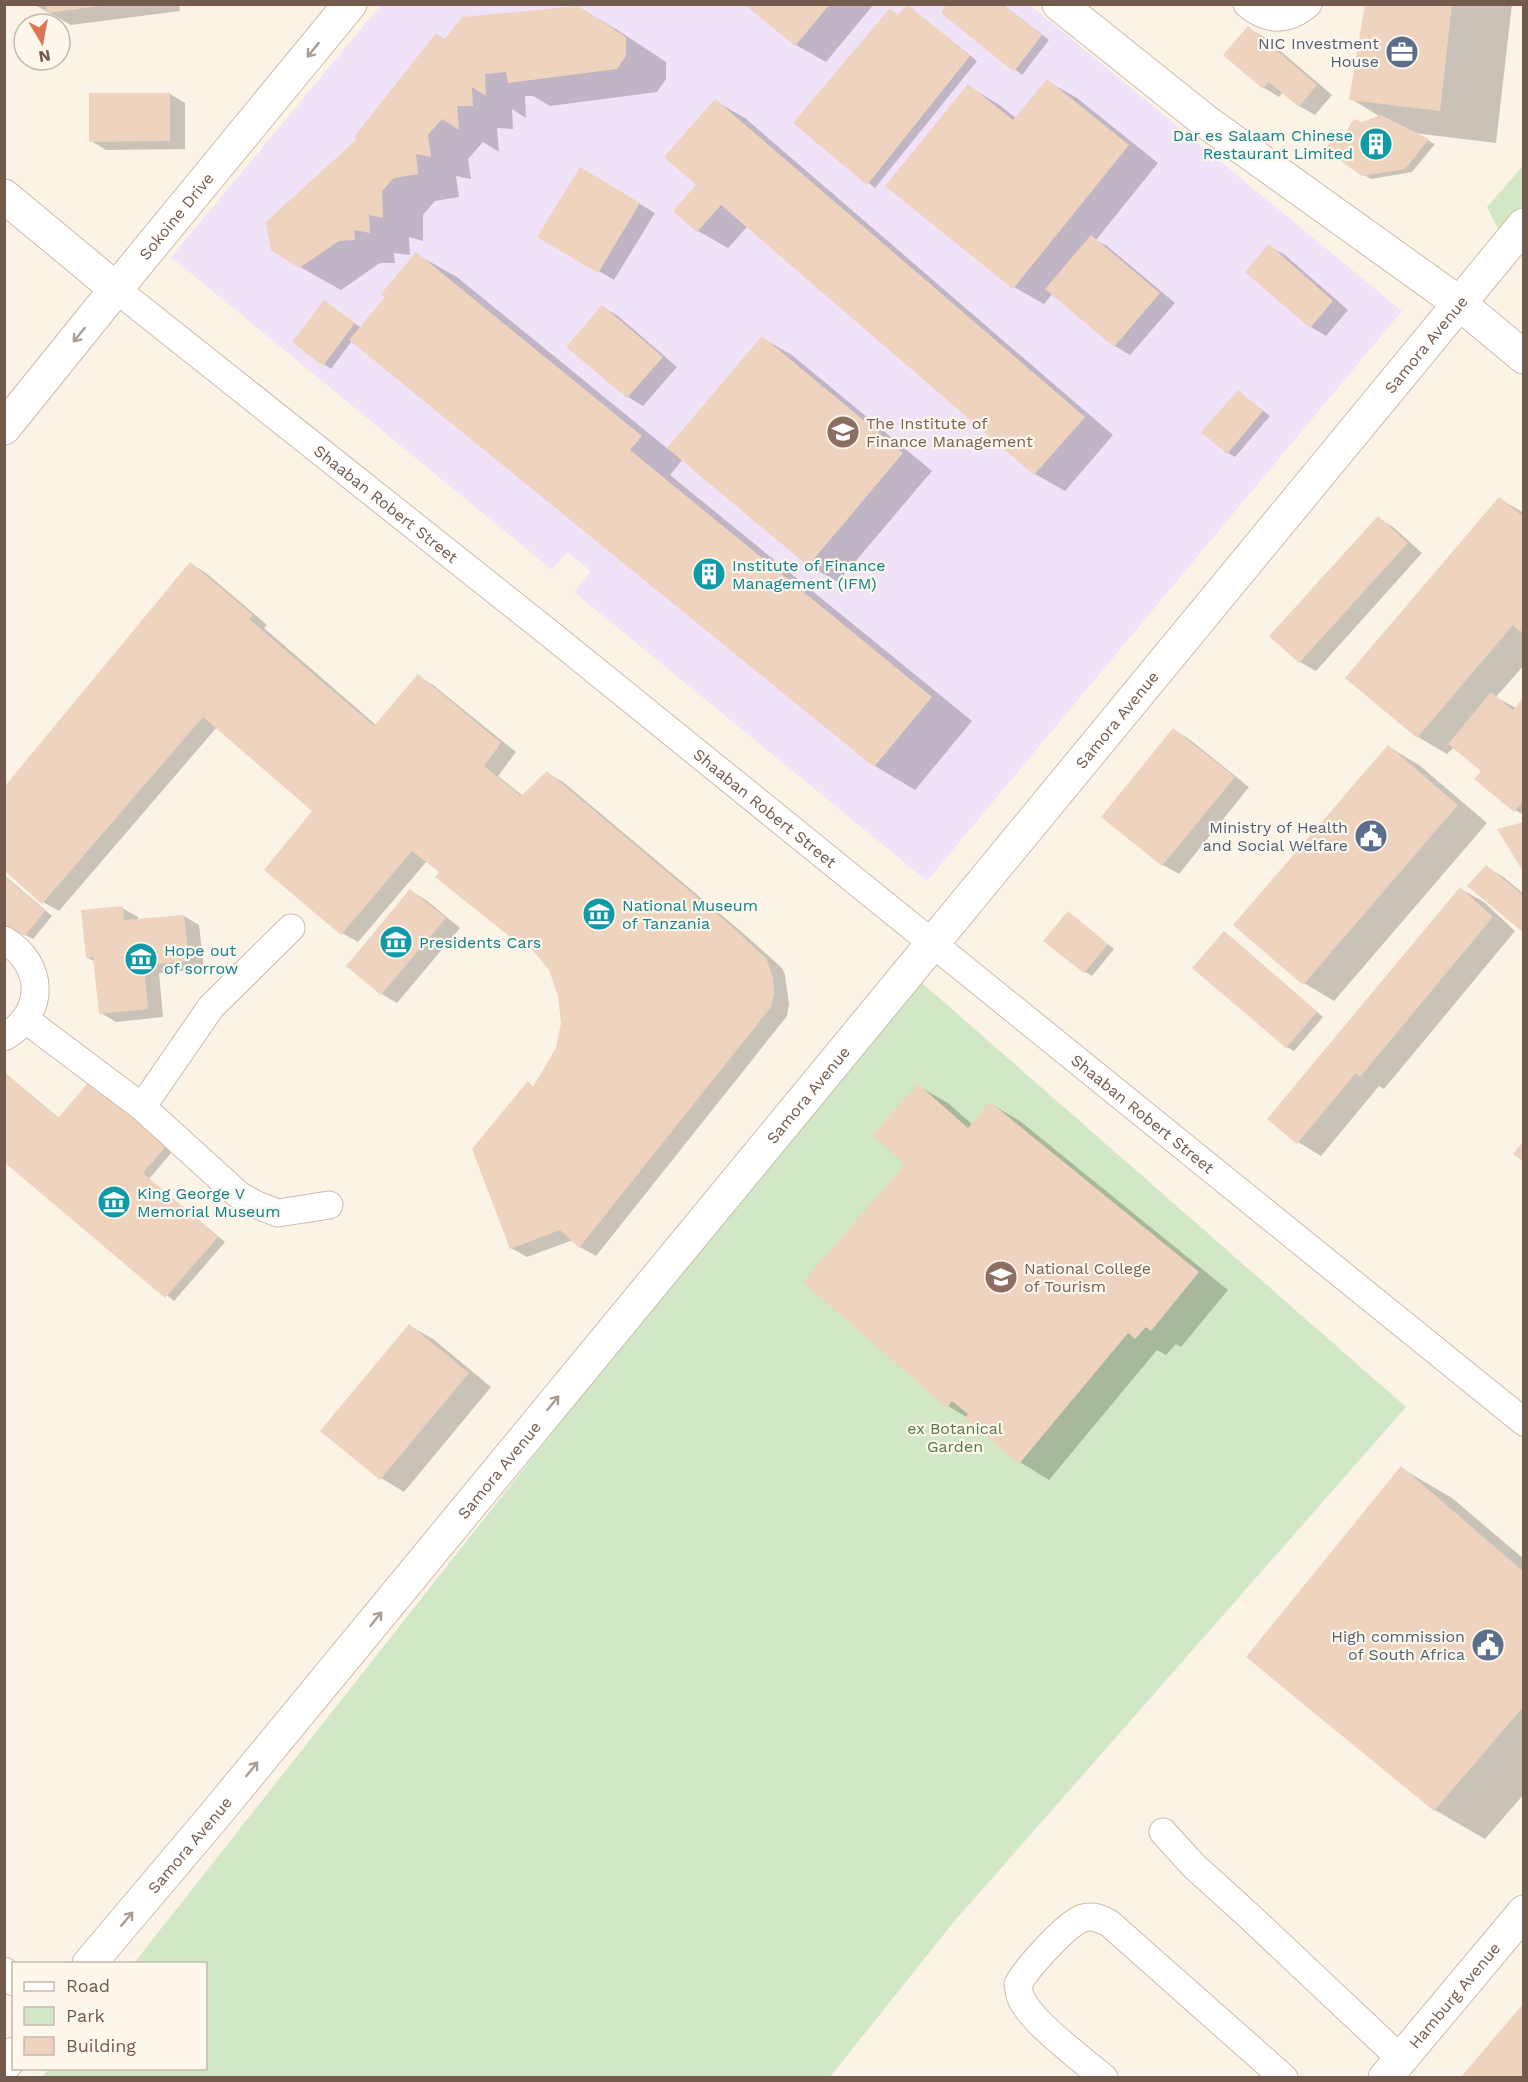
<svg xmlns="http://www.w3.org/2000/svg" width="1528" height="2082" font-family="'Work Sans',sans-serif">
	<rect width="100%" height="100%" fill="#fbf3e6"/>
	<polygon fill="#f0e3f7" points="1029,4 1402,311 927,881 574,592 591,571 567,552 552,570 171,257 381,5"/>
	<g fill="#d2e7c5">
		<polygon points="1523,166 1523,231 1503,238 1487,207"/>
		<polygon points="913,975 1406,1407 952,1924 830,2077 41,2078 49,2069 206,2068 206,1964 134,1963"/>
	</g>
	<g fill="#0003">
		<polygon points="33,4 179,4 180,11 71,25"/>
		<polygon points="746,4 874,4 826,62 796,45"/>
		<polygon points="1002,4 1049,40 1022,75 943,13"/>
		<polygon points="1366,4 1512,4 1496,143 1414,133 1435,144 1412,172 1371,179 1363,174 1345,137 1362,124 1381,117 1351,99"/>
		<polygon points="908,6 977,61 875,188 795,123"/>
		<polygon points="578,7 619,31 666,62 666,79 657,92 550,106 533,96 525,96 526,118 512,109 513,129 497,128 499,152 483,142 468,159 471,179 456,176 459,197 435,201 423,215 423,241 409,237 410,255 394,253 395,263 380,263 341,290 300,267 360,139 446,41"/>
		<polygon points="1248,28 1264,37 1332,95 1315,115 1299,106 1283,92 1279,97 1264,88"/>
		<polygon points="1047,81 1077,98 1158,163 1096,240 1107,246 1175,303 1130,355 1115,346 1053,293 1044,304 1014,287 968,86 998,104 1016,118"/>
		<polygon points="170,94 185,103 185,149 106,150 91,141"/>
		<polygon points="715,101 745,118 1113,435 1065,491 1035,474 748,226 728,248 698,231 698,185"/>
		<polygon points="581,169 655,213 614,280 539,236"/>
		<polygon points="1269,246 1285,255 1348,310 1326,336 1311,327"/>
		<polygon points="416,254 457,277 668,449 762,338 792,355 932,471 838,582 808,565 683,459 670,475 972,721 915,790 875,766 352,341 331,369 324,364 331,306 361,328 387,297"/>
		<polygon points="603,307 618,316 677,367 643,406 628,397"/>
		<polygon points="1239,392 1270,416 1235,457 1228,453"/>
		<polygon points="1500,499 1524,513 1524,665 1496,697 1516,708 1524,699 1524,815 1515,810 1483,771 1454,747 1447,754 1418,737"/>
		<polygon points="1378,518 1393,527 1422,553 1316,671 1300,662 1271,636"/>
		<polygon points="191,564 206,573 267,625 264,628 376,725 418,676 433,685 516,752 498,776 523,796 547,773 563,782 744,934 782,968 785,975 789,1004 787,1016 596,1256 580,1247 573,1240 527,1257 511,1248 528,1083 534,1087 557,1048 562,1023 560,996 550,969 530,947 514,939 427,861 358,942 342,933 314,811 217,727 59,911 43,902 4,869 4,788"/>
		<polygon points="1174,730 1189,739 1249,787 1179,874 1163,865 1103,817"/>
		<polygon points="1389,747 1419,765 1487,823 1334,1001 1304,983"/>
		<polygon points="1486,867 1502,876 1524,894 1524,931"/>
		<polygon points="4,875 52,916 33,939 20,932 4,927"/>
		<polygon points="1461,889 1484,902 1515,931 1384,1089 1379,1086 1321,1156 1298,1142"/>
		<polygon points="411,891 426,900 460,928 397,1003 382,994"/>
		<polygon points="122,908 138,917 138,920 184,916 199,925 204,969 159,973 163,1017 116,1022 101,1013 95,962 87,957"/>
		<polygon points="1068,913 1114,949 1092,976 1085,972"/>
		<polygon points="1225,933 1232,938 1323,1017 1294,1051 1287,1047"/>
		<polygon points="4,1072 60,1119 176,1147 149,1179 225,1242 174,1301 4,1160"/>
		<polygon points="918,1086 948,1103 973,1125 991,1104 1020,1121 1228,1290 1181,1347 1176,1344 1166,1355 1157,1350 1049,1480 1020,1462 968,1418 948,1406 907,1164"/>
		<polygon points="410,1326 433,1339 491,1387 404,1492 381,1478"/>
		<polygon points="1401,1468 1452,1498 1524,1559 1524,1794 1485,1839 1435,1810"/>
	</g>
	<g fill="#eed3bf">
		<polygon points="46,4 100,4 100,6 47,13"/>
		<polygon points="744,4 830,4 795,46"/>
		<polygon points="907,4 970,56 867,185 793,123 890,8 898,15"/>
		<polygon points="947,4 1002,4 1042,35 1014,72 941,13"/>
		<polygon points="1365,4 1452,4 1440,111 1349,100"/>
		<polygon points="578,6 626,37 626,56 617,69 508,83 506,72 485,74 486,96 472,87 473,106 457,106 459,130 442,119 428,135 431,157 416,154 418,174 394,178 382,191 383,218 369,215 370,233 354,230 355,240 339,241 299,268 271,250 266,222 357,139 354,137 436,33 445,39 462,17"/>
		<polygon points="1248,26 1317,85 1299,107 1269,82 1263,89 1223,55"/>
		<polygon points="1047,79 1129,145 1013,289 885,186 968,84 1013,120"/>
		<polygon points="89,93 170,93 170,141 89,142"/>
		<polygon points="715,99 1085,417 1034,475 721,205 697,232 673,211 696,185 664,157"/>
		<polygon points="1381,115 1429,139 1405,169 1362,176 1325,150 1336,133 1344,135 1354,119 1362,122"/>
		<polygon points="580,167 640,203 598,273 537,237"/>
		<polygon points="1091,235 1160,293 1114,347 1045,289"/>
		<polygon points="1269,244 1333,301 1310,328 1245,272"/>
		<polygon points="416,252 642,436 630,450 932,697 874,767 349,340 385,297 381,294"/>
		<polygon points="324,300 355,323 323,366 292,342"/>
		<polygon points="602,305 663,357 627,398 566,347"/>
		<polygon points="762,336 903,453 808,566 667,448"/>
		<polygon points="1238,390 1263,411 1227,454 1201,432"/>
		<polygon points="1499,497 1524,517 1524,629 1520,632 1513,625 1417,738 1345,678"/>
		<polygon points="1378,516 1408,543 1299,663 1269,636"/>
		<polygon points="190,562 253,615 249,619 374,726 418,674 501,743 484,766 521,796 547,771 729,924 766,958 773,977 774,994 771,1007 579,1248 560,1230 510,1249 472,1149 528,1081 533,1087 556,1048 561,1023 558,996 549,970 535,953 516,936 514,940 435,877 439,872 412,851 341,935 264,870 312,811 203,717 42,904 5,871 5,786"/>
		<polygon points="1491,692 1513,710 1524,697 1524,800 1514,812 1474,779 1481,771 1448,744"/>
		<polygon points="1173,728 1235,777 1162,866 1101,817"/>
		<polygon points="1388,745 1458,805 1303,985 1233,925"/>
		<polygon points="1524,822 1524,873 1497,829"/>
		<polygon points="1486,865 1524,896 1524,933 1467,886"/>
		<polygon points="4,876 45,911 25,936 4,926"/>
		<polygon points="1460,887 1493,917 1360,1077 1356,1073 1297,1144 1267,1119"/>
		<polygon points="410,889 446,918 381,995 346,966"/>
		<polygon points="123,906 124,920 184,915 189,961 144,965 148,1009 99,1014 93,957 86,958 81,910"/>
		<polygon points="1068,911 1108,944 1084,973 1043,941"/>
		<polygon points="1224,931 1317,1012 1286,1048 1192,968"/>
		<polygon points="4,1072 58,1118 93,1077 170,1142 143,1173 218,1237 165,1298 4,1162"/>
		<polygon points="918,1084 968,1128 990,1102 1199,1272 1151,1331 1146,1327 1135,1339 1128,1333 1019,1464 965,1419 968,1414 952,1401 947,1408 803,1282 905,1164 872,1135"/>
		<polygon points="1524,1141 1524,1162 1513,1154"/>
		<polygon points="409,1324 469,1373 380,1480 320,1431"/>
		<polygon points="1401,1466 1524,1572 1524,1706 1434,1811 1246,1657"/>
		<polygon points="1524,2003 1524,2078 1460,2078"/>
	</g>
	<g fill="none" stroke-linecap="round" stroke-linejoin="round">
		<defs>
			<g id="service">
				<path d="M1247,4C1267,21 1287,22 1308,4"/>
				<path id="s1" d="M116,289L549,633L1524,1422"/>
				<path d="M4,940C45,964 46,1014 4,1037"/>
				<polyline points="26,1020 142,1107 240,1196 257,1205 278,1213 329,1205"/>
				<polyline points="142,1107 211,1007 291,928"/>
				<polyline points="1163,1832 1194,1866 1247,1914 1401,2059"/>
				<polyline points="4,1971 14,1982"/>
				<path d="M1104,2078C1083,2060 1031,2022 1021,1998C1019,1994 1019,1988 1018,1984C1027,1968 1066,1924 1083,1918C1093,1915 1101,1919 1109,1923L1284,2078"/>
			</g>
			<g id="minor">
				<polyline points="1059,4 1205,121 1459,303 1524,357"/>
				<polyline points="4,196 116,289"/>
			</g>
			<g id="tertiary">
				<path id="s2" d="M4,428L116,289L350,4"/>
				<path id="s3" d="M89,1964L214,1816L1524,225"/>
				<polyline points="4,2065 14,2054"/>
				<path id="s4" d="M1385,2078L1524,1912"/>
			</g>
		</defs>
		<use href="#service" stroke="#ccbbad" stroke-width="29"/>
		<use href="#minor" stroke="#ccbbad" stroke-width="35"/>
		<use href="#tertiary" stroke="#ccbbad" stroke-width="35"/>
		<use href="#service" stroke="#fff" stroke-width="27"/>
		<use href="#minor" stroke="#fff" stroke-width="33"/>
		<use href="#tertiary" stroke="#fff" stroke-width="33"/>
	</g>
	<defs><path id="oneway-shaft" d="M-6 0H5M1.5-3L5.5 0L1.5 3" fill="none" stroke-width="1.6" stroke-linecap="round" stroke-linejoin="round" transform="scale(1.5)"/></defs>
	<g stroke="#aa9d94">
		<use href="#oneway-shaft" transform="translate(313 50) rotate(129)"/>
		<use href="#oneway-shaft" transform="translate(79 335) rotate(129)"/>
		<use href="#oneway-shaft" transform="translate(553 1403) rotate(-51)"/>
		<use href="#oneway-shaft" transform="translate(376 1619) rotate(-51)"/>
		<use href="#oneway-shaft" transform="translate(252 1769) rotate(-51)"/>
		<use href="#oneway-shaft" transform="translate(127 1919) rotate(-50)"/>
	</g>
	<defs>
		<symbol id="office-disc" viewBox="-11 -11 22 22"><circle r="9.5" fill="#5c6f8a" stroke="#fef7ec"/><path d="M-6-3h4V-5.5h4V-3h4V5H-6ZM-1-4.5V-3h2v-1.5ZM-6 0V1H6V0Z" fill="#fff"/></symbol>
		<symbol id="building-disc" viewBox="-11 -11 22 22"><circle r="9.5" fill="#0f9aa8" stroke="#fef7ec"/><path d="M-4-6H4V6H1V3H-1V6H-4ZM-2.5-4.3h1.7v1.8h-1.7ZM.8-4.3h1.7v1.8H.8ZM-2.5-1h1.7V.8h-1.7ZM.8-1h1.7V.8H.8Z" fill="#fff"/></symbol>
		<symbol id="university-disc" viewBox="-11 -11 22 22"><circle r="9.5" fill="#8d6e63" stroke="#fef7ec"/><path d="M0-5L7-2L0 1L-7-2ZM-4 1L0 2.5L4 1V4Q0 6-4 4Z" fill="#fff"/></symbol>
		<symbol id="civic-disc" viewBox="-11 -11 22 22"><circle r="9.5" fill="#5c6f8a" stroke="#fef7ec"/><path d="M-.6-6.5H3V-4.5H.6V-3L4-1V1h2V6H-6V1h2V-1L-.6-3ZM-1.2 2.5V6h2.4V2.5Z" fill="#fff"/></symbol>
		<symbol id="museum-disc" viewBox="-11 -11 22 22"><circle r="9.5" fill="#0f9aa8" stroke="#fef7ec"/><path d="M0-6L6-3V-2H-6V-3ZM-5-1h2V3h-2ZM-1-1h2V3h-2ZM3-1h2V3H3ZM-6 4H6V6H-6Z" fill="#fff"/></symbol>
	</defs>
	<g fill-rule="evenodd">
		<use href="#office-disc" x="1383" y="33" width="38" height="38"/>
		<use href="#building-disc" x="1357" y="125" width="38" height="38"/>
		<use href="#university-disc" x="824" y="413" width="38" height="38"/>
		<use href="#building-disc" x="690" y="555" width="38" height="38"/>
		<use href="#civic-disc" x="1352" y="817" width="38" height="38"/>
		<use href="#museum-disc" x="580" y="895" width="38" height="38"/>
		<use href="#museum-disc" x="377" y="923" width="38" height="38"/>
		<use href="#museum-disc" x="122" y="940" width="38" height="38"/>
		<use href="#museum-disc" x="95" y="1183" width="38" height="38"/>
		<use href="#university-disc" x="982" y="1258" width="38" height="38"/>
		<use href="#civic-disc" x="1469" y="1626" width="38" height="38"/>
	</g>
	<g text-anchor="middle" stroke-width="4.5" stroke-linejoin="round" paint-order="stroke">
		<g font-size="16" fill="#4e5e75" stroke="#fef7ec" text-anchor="end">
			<text x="1379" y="49">NIC Investment<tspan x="1379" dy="18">House</tspan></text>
			<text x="1348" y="833">Ministry of Health<tspan x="1348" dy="18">and Social Welfare</tspan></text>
			<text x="1465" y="1642">High commission<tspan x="1465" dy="18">of South Africa</tspan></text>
		</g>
		<g font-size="16" fill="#0d838f" stroke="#fef7ec" text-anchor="start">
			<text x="1353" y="141" text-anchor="end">Dar es Salaam Chinese<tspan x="1353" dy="18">Restaurant Limited</tspan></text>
			<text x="732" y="571">Institute of Finance<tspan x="732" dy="18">Management (IFM)</tspan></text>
			<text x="622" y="911">National Museum<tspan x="622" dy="18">of Tanzania</tspan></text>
			<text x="419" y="948">Presidents Cars</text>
			<text x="164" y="956">Hope out<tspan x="164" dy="18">of sorrow</tspan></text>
			<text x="137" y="1199">King George V<tspan x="137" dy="18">Memorial Museum</tspan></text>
		</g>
		<g font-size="16" fill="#725b4d" stroke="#fef7ec">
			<text dy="6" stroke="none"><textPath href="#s2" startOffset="273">Sokoine Drive</textPath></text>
			<text dy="6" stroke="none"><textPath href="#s3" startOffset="2100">Samora Avenue</textPath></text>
			<text dy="6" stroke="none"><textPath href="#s1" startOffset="345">Shaaban Robert Street</textPath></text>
			<text dy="6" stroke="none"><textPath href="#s3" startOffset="1614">Samora Avenue</textPath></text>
			<text dy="6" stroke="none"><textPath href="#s1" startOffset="831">Shaaban Robert Street</textPath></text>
			<text dy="6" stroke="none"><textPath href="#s3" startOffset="1128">Samora Avenue</textPath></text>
			<text dy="6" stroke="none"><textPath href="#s1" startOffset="1317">Shaaban Robert Street</textPath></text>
			<text dy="6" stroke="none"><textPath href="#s3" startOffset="642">Samora Avenue</textPath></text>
			<text dy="6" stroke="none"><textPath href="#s3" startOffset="156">Samora Avenue</textPath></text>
			<text dy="6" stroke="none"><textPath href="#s4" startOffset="108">Hamburg Avenue</textPath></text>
		</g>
		<g font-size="16" fill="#785e54" stroke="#fef7ec" text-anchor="start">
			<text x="866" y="429">The Institute of<tspan x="866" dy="18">Finance Management</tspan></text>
			<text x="1024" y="1274">National College<tspan x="1024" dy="18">of Tourism</tspan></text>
		</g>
		<g font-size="16" fill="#567c48" stroke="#fef7ec">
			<text x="955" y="1434">ex Botanical<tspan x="955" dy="18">Garden</tspan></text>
		</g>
	</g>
	<rect width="1528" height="2082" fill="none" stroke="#725b4d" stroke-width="12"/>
	<rect x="12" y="1962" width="195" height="108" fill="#fef7ec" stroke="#c6b9ac" stroke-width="1.5"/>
	<rect x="24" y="1982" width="30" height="9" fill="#ffffff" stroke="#c6b9ac" stroke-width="1.5"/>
	<text x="66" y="1992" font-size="18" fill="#725b4d">Road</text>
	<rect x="24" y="2007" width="30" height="18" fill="#d2e7c5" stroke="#c6b9ac" stroke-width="1.5"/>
	<text x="66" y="2022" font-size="18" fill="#725b4d">Park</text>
	<rect x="24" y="2037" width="30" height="18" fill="#eed3bf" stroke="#c6b9ac" stroke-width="1.5"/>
	<text x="66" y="2052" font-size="18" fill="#725b4d">Building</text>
	<g transform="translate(42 42) rotate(170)"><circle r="28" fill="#fef7ec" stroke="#c6b9ac" stroke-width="1.5"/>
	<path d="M0-4.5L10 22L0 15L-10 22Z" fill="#db7554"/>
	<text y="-9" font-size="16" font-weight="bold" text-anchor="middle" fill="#725b4d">N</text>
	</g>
</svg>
